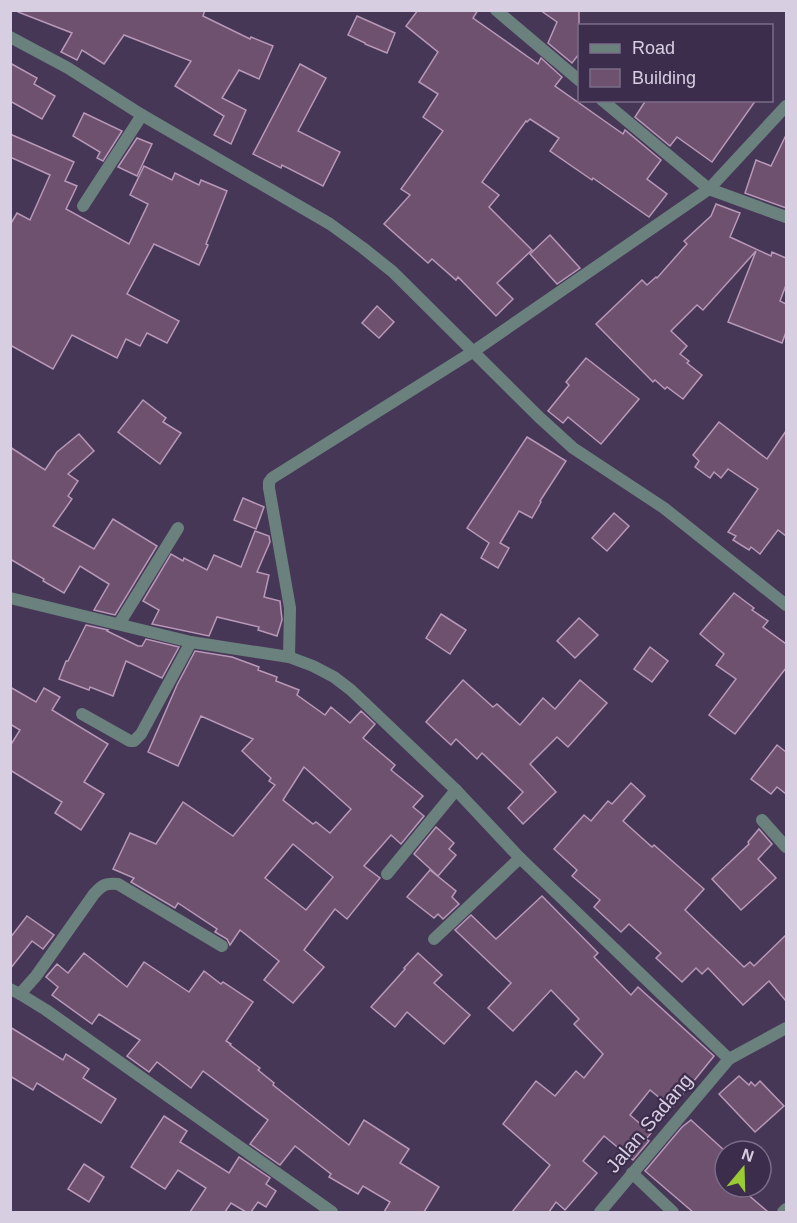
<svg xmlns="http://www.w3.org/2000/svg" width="797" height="1223" font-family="Arial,sans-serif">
	<rect width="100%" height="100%" fill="#473757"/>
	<g fill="#6e516e" stroke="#b898b8" stroke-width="1.5" fill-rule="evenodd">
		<polygon points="18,10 205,10 203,16 250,39 251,37 273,46 259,79 239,70 222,98 246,110 231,144 214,135 224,116 175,86 191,61 124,35 104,64 82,50 77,60 61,52 72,33 18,12"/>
		<polygon points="418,10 478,10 473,18 538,64 541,58 562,77 555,86 623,134 625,130 661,160 647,179 667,194 649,217 593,178 592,180 550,151 559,138 530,119 527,122 526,121 482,182 499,195 489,207 532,250 497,283 513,299 496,316 458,277 456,280 432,259 428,263 384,224 410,195 401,189 443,131 423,117 438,94 419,82 438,52 406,26"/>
		<polygon points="540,10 579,10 579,54 572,63 548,43 557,22"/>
		<polygon points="357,16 395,33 387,53 365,44 365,43 348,35"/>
		<polygon points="10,63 37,78 34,84 55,96 42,119 10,101"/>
		<polygon points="300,64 326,78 298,131 340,152 323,186 282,165 281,168 253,154"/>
		<polygon points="646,100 756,100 712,162 677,137 670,146 635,117"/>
		<polygon points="84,113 122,131 103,161 97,158 100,152 73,136"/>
		<polygon points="10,134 74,162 65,181 77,186 66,209 129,244 148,204 130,195 144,166 172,180 175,173 199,185 201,180 227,191 206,244 208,245 199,265 154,244 127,294 179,321 167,343 147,333 140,346 126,339 117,358 72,335 53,369 10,345 10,225 17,213 30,220 50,175 10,157"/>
		<polygon points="786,135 786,208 745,193 756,160 771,166"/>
		<polygon points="137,138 152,144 137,176 118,167"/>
		<polygon points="716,204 740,213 730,237 771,256 772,252 786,258 786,285 780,301 786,304 786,332 782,343 728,322 756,251 703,310 697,305 671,331 687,346 680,354 689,361 687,363 702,375 683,399 667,387 665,389 655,380 653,382 596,324 642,280 647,285 656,277 657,278 687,244 684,241 711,216"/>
		<polygon points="550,235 580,268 557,284 530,254"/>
		<polygon points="377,306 394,322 379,338 362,323"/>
		<polygon points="586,358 639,399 601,444 568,417 563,423 548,411 569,385 566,382"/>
		<polygon points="143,400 166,418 163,422 181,433 160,464 118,432"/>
		<polygon points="719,422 767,459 786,431 786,536 778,530 760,554 751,547 749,550 733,540 736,536 728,532 758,489 728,469 721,478 714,472 710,478 695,467 699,461 693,455"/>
		<polygon points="79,434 94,451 68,474 78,481 68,496 72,499 53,526 94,549 113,519 157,546 115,615 94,610 109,584 80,566 64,593 43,581 44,579 10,559 10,447 45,470 57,452"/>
		<polygon points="527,437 566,461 540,501 541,502 532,518 519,511 500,543 509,548 498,568 481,558 489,543 467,528"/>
		<polygon points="243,498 264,507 256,529 234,520"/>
		<polygon points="614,513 629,526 607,551 592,538"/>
		<polygon points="255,531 269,536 270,542 257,572 269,575 264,597 280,601 282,620 277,636 258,630 259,627 217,617 209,636 152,624 159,610 143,601 171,554 183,561 184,558 207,570 214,555 241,567"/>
		<polygon points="734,593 754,608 752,610 768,621 763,627 786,644 786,668 735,734 709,715 736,679 716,665 724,654 700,634"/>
		<polygon points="441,614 466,630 450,654 426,638"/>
		<polygon points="579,618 598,635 575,658 557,641"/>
		<polygon points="86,625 108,630 107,631 138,646 142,646 146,639 179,647 162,678 126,661 113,696 90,687 89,690 59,679 66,661 68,661"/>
		<polygon points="650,647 668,661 652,682 634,669"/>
		<path d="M195,651L232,657L259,667L258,670L277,677L276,681L299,690L297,695L325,715L331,707L350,723L361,711L375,724L363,738L395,765L391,770L423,796L413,807L424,816L401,844L391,835L364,866L380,878L347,919L335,909L304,950L324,967L293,1003L264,980L279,961L240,930L230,945L227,939L215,932L217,929L178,903L175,908L131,882L134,878L113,869L130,833L156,844L183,802L233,836L275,785L269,781L271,778L242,751L253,739L201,716L178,766L148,752L177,685ZM304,767L351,809L330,833L316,822L313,824L283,800ZM293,844L333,877L306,910L265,878Z"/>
		<polygon points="463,680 493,707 497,704 520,725 543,698 555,709 580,680 607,703 568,747 557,737 530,764 556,792 523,824 508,808 523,792 482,753 477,759 456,739 451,745 426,722"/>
		<polygon points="10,687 36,702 44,688 60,697 52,710 108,744 84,782 104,794 81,830 55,813 62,802 10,770 10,746 20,730 10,724"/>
		<polygon points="777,745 786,752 786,794 777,787 771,794 751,779"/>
		<polygon points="631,783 645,796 623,821 652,847 654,845 704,889 685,910 744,967 750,962 754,966 786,935 786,1001 769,981 743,1005 708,968 702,974 696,968 682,982 656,958 661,953 629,924 621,932 594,907 600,900 572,876 577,870 554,849 584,815 591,821 608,801 612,804"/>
		<polygon points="436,827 454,843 449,849 456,855 438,876 414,854"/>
		<polygon points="759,829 772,844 758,859 776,878 741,910 712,879 749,844 748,842"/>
		<polygon points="430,870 456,891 452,897 459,904 443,919 438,914 434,918 407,897"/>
		<polygon points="542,896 598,953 594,957 631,995 638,987 714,1056 672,1108 650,1090 630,1115 651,1133 646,1139 649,1141 633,1160 604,1136 583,1161 597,1173 565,1210 556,1202 549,1212 512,1212 550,1165 503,1124 536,1081 555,1096 576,1071 584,1078 603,1054 574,1024 579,1019 551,990 513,1031 488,1008 511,983 455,930 471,915 496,939"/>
		<polygon points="27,916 54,935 43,949 32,941 10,969 10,938"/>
		<polygon points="84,953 127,987 144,962 189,992 204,971 221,984 223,982 253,1002 226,1041 231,1044 230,1045 260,1068 258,1070 274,1083 273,1085 349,1145 364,1120 409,1149 400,1163 439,1187 424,1212 384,1212 390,1202 363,1186 358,1194 329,1177 331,1174 295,1146 280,1165 250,1144 268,1120 203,1071 191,1088 157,1062 149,1072 127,1056 140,1040 99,1014 92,1024 52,995 58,987 46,977 57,964 68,973"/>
		<polygon points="418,953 442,975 434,983 470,1015 444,1044 407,1012 395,1027 371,1007 405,969 404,968"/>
		<polygon points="10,1027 63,1060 66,1054 89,1069 83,1078 116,1099 101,1123 37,1083 33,1090 10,1076"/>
		<polygon points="739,1076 749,1085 751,1082 755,1086 760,1081 784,1106 755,1132 719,1094"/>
		<polygon points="164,1116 187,1131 180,1142 229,1173 239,1157 270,1178 266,1184 276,1191 266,1207 258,1202 251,1212 246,1212 231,1203 225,1212 190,1212 206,1188 178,1170 165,1189 131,1167"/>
		<polygon points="691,1120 725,1151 725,1187 739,1187 768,1212 693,1212 645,1171 682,1127"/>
		<polygon points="84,1164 104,1177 89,1202 68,1189"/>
	</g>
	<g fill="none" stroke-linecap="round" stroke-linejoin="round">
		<g stroke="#6b817e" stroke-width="12">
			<polyline points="496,10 580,81"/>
			<polyline points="10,37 68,68 142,115 330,224 363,248 393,272 539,417 573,448 664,508 786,605"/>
			<polyline points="602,100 709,189 786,217"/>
			<polyline points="83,206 142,115"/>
			<polyline points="10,598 191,642 289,657 313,666 334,677 351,690 456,790 520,858 729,1059"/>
			<polyline points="119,624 178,528"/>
			<polyline points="289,657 290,608 269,488 269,482 272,478 474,351 709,189 786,106"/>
			<polyline points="82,714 130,741 134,741 141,734 191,642"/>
			<polyline points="762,820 786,847"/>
			<polyline points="387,874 456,790"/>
			<polyline points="434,939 520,858"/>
			<polyline points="10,989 20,994 46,1010 332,1212"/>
			<path d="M20,994L36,976L94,894C103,884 106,883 118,884L222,946"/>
			<polyline points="632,1173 673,1212"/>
			<polyline points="600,1212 729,1059 786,1028"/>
			<polyline points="783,1212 786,1209"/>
		</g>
	</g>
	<g text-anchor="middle" stroke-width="4.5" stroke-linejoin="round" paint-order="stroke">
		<g font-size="20" fill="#d7cee2" stroke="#3c2d4c">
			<text transform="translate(649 1123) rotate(-50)" y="7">Jalan Sadang</text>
		</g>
	</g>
	<rect width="797" height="1223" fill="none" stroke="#d7cee2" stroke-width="24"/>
	<rect x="578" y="24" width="195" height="78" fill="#3c2d4c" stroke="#7a6d88" stroke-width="1.5"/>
	<rect x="590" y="44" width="30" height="9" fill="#6b817e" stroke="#7a6d88" stroke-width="1.5"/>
	<text x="632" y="54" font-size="18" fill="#d7cee2">Road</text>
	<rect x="590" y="69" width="30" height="18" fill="#6e516e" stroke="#7a6d88" stroke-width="1.5"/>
	<text x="632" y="84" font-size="18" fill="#d7cee2">Building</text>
	<g transform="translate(743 1169) rotate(19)"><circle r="28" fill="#3c2d4c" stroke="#7a6d88" stroke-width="1.5"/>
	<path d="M0-4.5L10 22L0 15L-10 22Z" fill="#9acb34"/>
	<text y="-9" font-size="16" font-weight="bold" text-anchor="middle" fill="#d7cee2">N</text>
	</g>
</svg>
